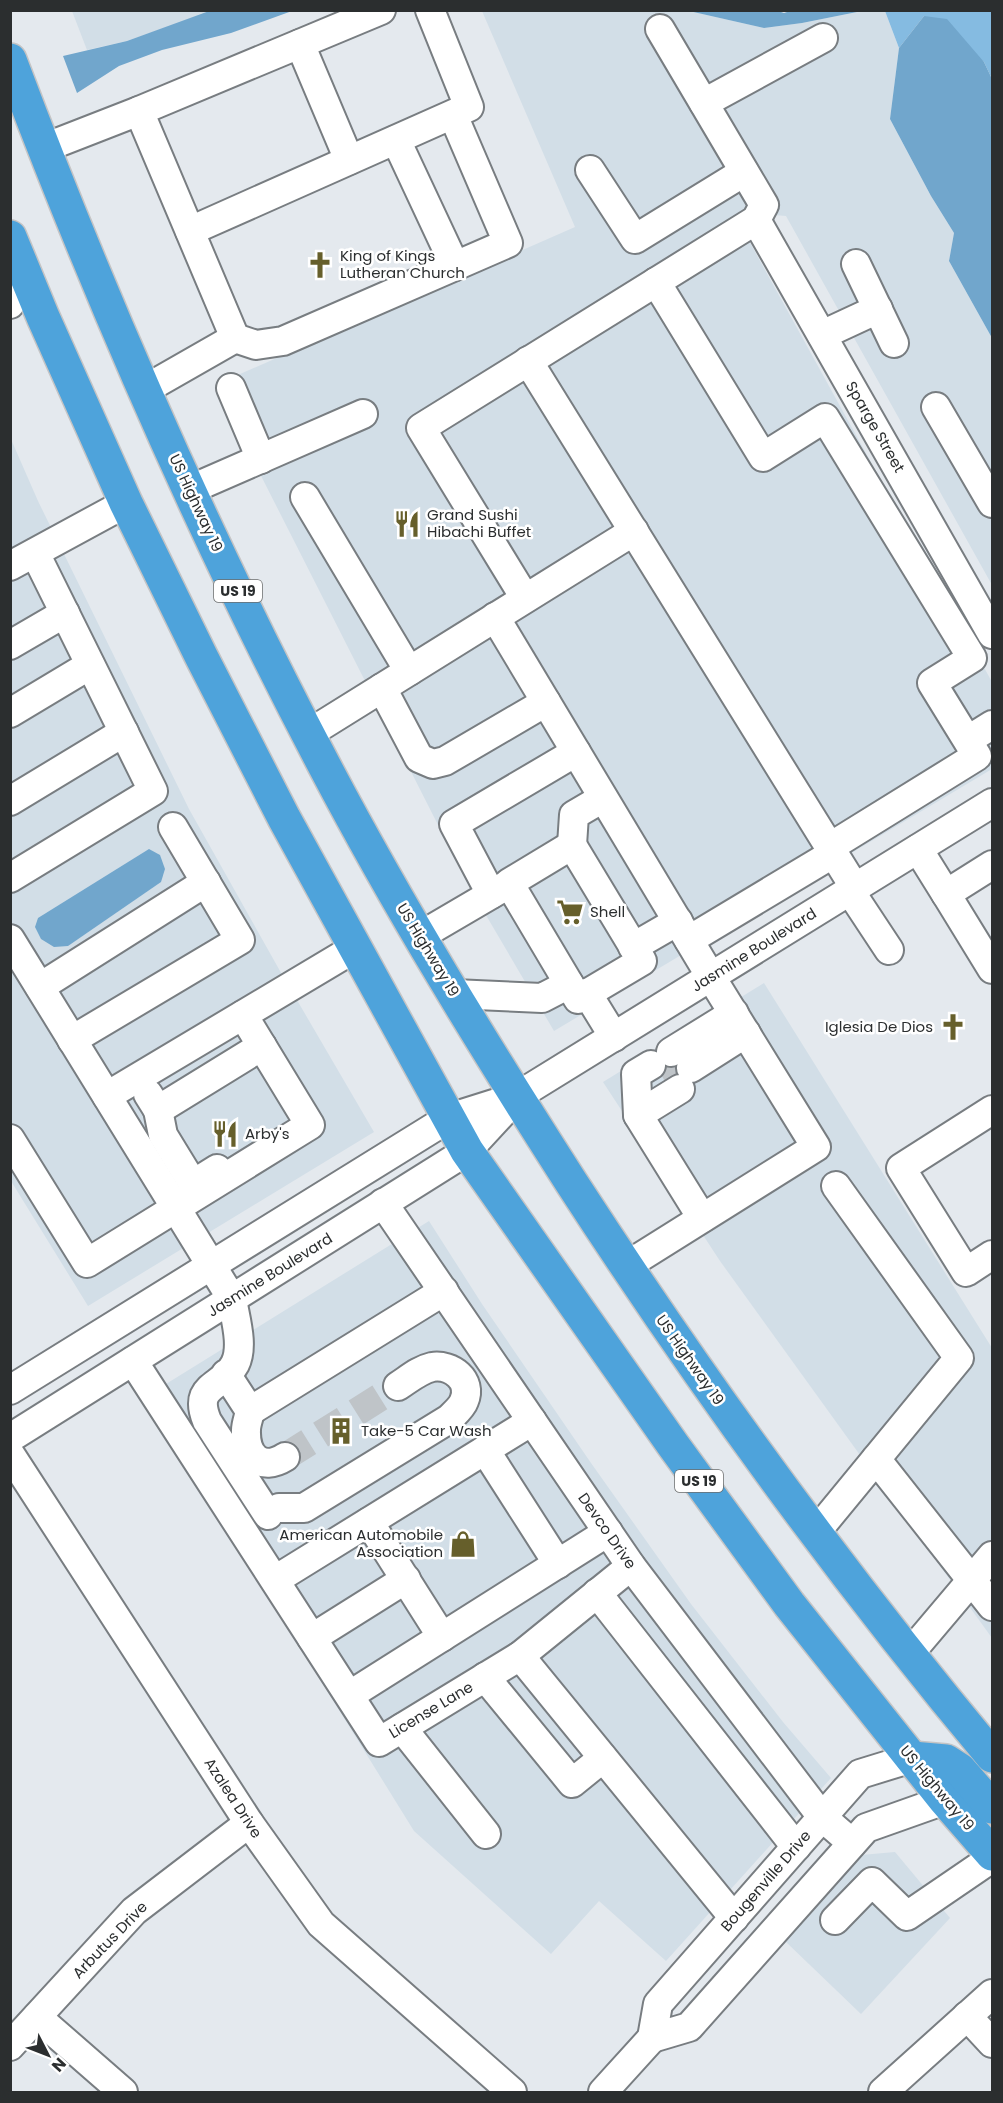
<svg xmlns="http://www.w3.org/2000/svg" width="1003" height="2103" font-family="Poppins,sans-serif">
	<rect width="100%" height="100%" fill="#e4e9ee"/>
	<g fill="#d2dee7">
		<polygon points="72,11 212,11 127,41 87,50"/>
		<polygon points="482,11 689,11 764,28 802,23 862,11 885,11 899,48 890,119 931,196 954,233 949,261 992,338 992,585 786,216 749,213 737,219 992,682 992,769 554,1031 470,888 215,385 575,227"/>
		<polygon points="10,437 38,501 189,809 280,971 374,1132 88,1306 11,1181"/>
		<polygon points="764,983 992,1348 992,1638 720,1261 603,1082"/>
		<polygon points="429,1221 482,1304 591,1463 691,1604 783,1722 831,1778 666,1961 599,1901 551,1954 414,1831 145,1397"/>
		<polygon points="895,1852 950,1918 861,2014 785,1941 861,1855"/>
	</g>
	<polygon fill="#85bbe1" points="885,11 992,11 992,79 984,62 924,16 899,48"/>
	<g fill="#71a6cc">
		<polygon points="212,10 292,11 231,33 162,50 119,66 77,93 63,56 127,41"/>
		<polygon points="775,10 784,13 793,10 862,11 802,23 764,28 689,11"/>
		<polygon points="924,16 947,19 984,62 992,79 992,338 949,261 954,233 931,196 890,119 899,48"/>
		<polygon points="149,849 160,855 165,869 161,882 68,946 54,947 41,939 35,927 38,918"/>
	</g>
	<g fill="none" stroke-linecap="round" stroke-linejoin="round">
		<g stroke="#bfc4c8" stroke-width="28" stroke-dasharray="28 14" stroke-linecap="butt">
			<polyline points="660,1073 681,1060"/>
			<polyline points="285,1457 398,1386"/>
		</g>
		<defs>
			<g id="minor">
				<polyline points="381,10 139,111 235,338 256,345 283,341 508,243 453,115"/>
				<polyline points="300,44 349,160"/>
				<polyline points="704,103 823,38"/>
				<polyline points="396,140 455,266"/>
				<polyline points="44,148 139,111"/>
				<polyline points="590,170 635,239 744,172"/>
				<polyline points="756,220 992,634"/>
				<polyline points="190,231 469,107 430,10"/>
				<polyline points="856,264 894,343"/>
				<polyline points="656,282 763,457 825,418 972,658 932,683 977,756 830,847"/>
				<polyline points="10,304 26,275"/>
				<polyline points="822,335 878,309"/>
				<polyline points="528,361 855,888"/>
				<polyline points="231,388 261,459"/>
				<polyline points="144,390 235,338"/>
				<polyline points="936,407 992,503"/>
				<polyline points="189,490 363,414"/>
				<polyline points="305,497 409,671"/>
				<polyline points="10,566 126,503"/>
				<polyline points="525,598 421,428 756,220 764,205 660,29"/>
				<polyline points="495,617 711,977 816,1147 626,1266"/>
				<polyline points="10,645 65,613"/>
				<polyline points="382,688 419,758 433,764 445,761 546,702"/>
				<polyline points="10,713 90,665"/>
				<polyline points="308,734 634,531"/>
				<polyline points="968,740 992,725"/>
				<polyline points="10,801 124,732"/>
				<polygon points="572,845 642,961 578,999 509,883"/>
				<polyline points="572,845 574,815 603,798"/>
				<polyline points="918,849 946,894"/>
				<polyline points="992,865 946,894 992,969"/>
				<polyline points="10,878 153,791 35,553"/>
				<polyline points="850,891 889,950"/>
				<polyline points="491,894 454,824 576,752"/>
				<polyline points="420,936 507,885"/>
				<path d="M10,939L232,1299C235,1318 244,1346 235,1364C222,1389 192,1384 207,1421L268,1515"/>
				<polyline points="689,940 834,853"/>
				<polyline points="633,947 678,921"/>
				<polyline points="40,987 206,882"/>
				<polyline points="587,993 614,1037"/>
				<polyline points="454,994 542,998 569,984"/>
				<polyline points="72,1040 240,940 173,827"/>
				<polyline points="671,1052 734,1013"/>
				<polyline points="651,1065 636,1074 638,1115 702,1218"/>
				<polyline points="691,1068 746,1033"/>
				<polyline points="148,1094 158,1110 262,1046"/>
				<polyline points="107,1096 355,948"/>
				<polyline points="158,1110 163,1135 193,1184 217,1169"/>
				<polyline points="992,1110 901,1168 966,1272 992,1255"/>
				<polyline points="638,1115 680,1089"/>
				<polyline points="10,1139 87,1263 310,1125 243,1015"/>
				<polyline points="836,1186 959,1358 876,1459 992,1606"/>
				<polyline points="383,1203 631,1566 822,1817 852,1843"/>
				<polyline points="133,1361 379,1742 520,1656 631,1566"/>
				<path d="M226,1374L250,1411C249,1417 246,1424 246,1430C245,1456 261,1472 285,1457"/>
				<polyline points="10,1390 449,1118 516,1097 992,803"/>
				<polyline points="250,1411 444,1291"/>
				<polyline points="10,1438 467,1151 515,1099"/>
				<polyline points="485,1450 558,1564"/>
				<polyline points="10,1454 249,1823 321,1924 512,2092"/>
				<path d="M279,1508H304L449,1419C454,1414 462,1407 464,1401C473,1380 451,1364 432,1367C419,1370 409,1379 398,1386"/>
				<polyline points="369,1522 442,1637"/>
				<polyline points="816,1532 876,1459"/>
				<polyline points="275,1580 532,1421"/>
				<polyline points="597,1593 796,1847"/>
				<polyline points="312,1638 406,1579"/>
				<polyline points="910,1653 992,1556"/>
				<polyline points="520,1656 734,1918"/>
				<polyline points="485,1677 572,1783 603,1758"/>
				<polyline points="350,1695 608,1532"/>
				<polyline points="402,1728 486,1834"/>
				<polyline points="912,1758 860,1774 658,2004 652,2038 689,2027 866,1828 945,1800"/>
				<polyline points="835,1920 872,1882 907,1916 992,1858"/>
				<polyline points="967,2016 992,2043"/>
				<polyline points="37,2017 123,2092"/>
				<polyline points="10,2046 134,1911 249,1823"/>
				<polyline points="603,2092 652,2038"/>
				<polyline points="883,2092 992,1994"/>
			</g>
			<g id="highway">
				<path d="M10,60C101,301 204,537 324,765C399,908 484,1046 571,1182C700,1381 840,1574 992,1756"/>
				<polyline points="10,237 43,317 126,503 201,656 284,818 467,1151 673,1445 789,1604 945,1800 992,1854"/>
				<polyline points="912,1758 946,1761 960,1770 992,1807"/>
			</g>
		</defs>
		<use href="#minor" stroke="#787d81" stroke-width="32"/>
		<use href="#highway" stroke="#c4c4c5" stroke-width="36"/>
		<use href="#minor" stroke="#fff" stroke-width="28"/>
		<use href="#highway" stroke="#4ea3db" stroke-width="33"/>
	</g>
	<defs>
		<symbol id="church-bare" viewBox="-9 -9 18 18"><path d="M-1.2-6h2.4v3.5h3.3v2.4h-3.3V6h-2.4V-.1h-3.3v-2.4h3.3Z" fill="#665f2b" stroke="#fff" stroke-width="2.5" paint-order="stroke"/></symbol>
		<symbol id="restaurant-bare" viewBox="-9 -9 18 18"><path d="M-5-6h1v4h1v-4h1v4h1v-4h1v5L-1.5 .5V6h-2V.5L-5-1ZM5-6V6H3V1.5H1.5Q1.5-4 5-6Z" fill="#665f2b" stroke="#fff" stroke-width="2.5" paint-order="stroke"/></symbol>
		<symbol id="supermarket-bare" viewBox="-9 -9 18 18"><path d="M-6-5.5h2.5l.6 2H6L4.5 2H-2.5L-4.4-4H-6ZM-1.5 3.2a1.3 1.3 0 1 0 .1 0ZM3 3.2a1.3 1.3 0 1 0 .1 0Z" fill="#665f2b" stroke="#fff" stroke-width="2.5" paint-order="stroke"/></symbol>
		<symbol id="building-bare" viewBox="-9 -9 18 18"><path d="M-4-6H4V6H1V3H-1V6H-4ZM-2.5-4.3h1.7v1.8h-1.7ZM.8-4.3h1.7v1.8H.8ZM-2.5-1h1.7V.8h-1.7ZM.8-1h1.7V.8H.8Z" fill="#665f2b" stroke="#fff" stroke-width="2.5" paint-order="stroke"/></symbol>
		<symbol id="shop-bare" viewBox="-9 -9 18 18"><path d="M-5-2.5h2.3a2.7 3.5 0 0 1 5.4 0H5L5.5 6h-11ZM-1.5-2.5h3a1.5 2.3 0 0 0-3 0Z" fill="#665f2b" stroke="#fff" stroke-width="2.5" paint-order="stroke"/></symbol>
	</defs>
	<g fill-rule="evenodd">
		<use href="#church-bare" x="301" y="246" width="38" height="38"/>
		<use href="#restaurant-bare" x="388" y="505" width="38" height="38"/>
		<use href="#supermarket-bare" x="551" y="893" width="38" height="38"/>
		<use href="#church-bare" x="934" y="1008" width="38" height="38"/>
		<use href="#restaurant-bare" x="206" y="1115" width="38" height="38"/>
		<use href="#building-bare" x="322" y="1412" width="38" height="38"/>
		<use href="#shop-bare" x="444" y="1525" width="38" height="38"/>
	</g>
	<g text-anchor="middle" stroke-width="5" stroke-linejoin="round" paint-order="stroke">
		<g fill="#fff" stroke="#6b6d6d" stroke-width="1.5">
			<rect x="214" y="580" width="48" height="22" rx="4.5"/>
			<rect x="675" y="1470" width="48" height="22" rx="4.5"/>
		</g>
		<g font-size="14" font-weight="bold" fill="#2b2e2f">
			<text x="238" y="596">US 19</text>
			<text x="699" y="1486">US 19</text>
		</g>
		<g font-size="15" fill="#2b2e2f" stroke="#fff" text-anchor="start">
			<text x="340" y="261">King of Kings<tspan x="340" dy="17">Lutheran Church</tspan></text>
			<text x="427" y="520">Grand Sushi<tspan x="427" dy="17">Hibachi Buffet</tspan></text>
			<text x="590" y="917">Shell</text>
			<text x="933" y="1032" text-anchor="end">Iglesia De Dios</text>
			<text x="245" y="1139">Arby's</text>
			<text x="361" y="1436">Take-5 Car Wash</text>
			<text x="443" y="1540" text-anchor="end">American Automobile<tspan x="443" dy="17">Association</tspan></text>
		</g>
		<g font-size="15" fill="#2b2e2f" stroke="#fff">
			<text transform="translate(875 427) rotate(60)" y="5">Sparge Street</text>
			<text transform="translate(196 503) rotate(65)" y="5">US Highway 19</text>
			<text transform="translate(428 950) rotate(59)" y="5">US Highway 19</text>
			<text transform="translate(754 950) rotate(-32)" y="5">Jasmine Boulevard</text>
			<text transform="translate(270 1275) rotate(-32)" y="5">Jasmine Boulevard</text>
			<text transform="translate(690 1360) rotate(55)" y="5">US Highway 19</text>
			<text transform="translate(607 1531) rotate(55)" y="5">Devco Drive</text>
			<text transform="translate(431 1710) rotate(-31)" y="5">License Lane</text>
			<text transform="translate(937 1788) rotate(50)" y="5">US Highway 19</text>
			<text transform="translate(233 1798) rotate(57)" y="5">Azalea Drive</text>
			<text transform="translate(766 1881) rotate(-49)" y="5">Bougenville Drive</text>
			<text transform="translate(110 1940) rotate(-46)" y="5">Arbutus Drive</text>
		</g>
	</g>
	<rect width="1003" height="2103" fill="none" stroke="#2b2e2f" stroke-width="24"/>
	<g transform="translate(48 2055) rotate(132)" stroke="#ffffff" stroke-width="4.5" paint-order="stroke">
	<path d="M0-4.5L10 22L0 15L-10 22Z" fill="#2b2e2f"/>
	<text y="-9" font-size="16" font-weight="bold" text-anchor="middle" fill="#2b2e2f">N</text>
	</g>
</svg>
